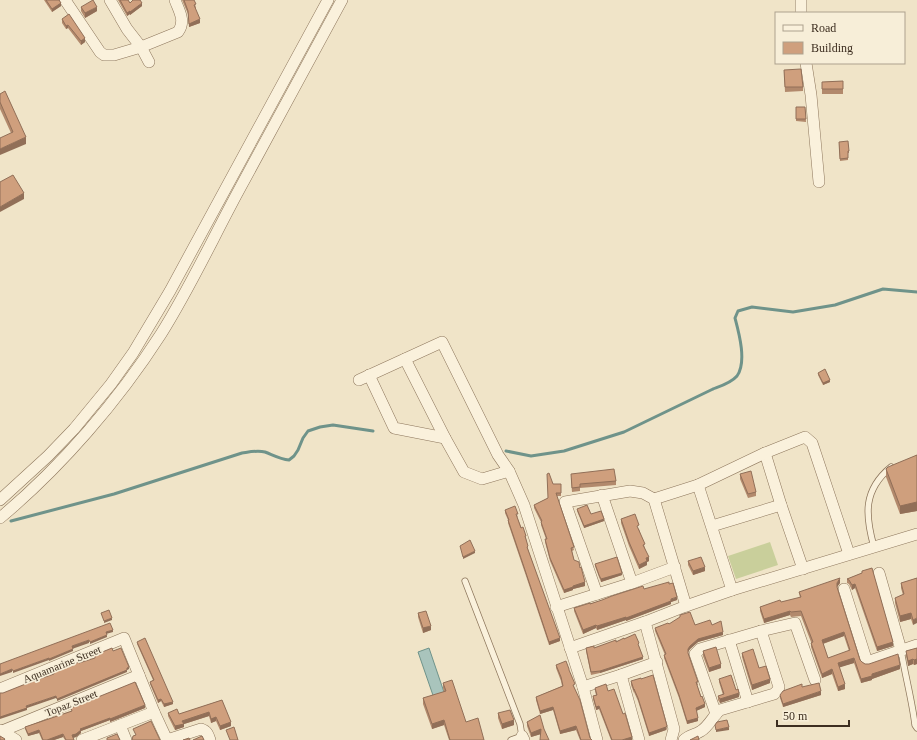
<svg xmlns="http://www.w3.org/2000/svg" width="917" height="740" font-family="Georgia,serif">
	<rect width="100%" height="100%" fill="#f0e4c8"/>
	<polygon fill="#c9cf9b" points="770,542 778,565 736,579 728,556"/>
	<polygon fill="#a9c4bc" stroke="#6f938a" points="429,648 447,701 436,704 418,652"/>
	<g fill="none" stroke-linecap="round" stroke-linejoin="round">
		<g stroke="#6f938a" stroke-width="3">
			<path d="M506,451L531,456L564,451L624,432L713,389C721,386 731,383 737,376C747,362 739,333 735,318L738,311L752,307L793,312L835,305L883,289L917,292"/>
			<path d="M11,521L114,494L242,453C249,452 257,450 265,452C273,455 280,459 289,460L294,456L298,450L303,438L308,431L320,427L333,425L373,431"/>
		</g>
		<defs>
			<g id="lane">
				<path d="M874,547C865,515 863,490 891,467"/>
				<polyline points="465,581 520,724 522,736 511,740"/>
				<path d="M901,650C905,675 912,700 915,725L917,728"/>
			</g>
			<g id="street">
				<path d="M65,0L100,52L104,55H114L141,47L178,32C186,21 179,11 175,0"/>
				<polyline points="110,0 127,29 141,47 149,62"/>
				<polyline points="801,0 801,13"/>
				<polyline points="806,63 811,95 819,182"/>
				<polyline points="405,359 445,438 464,472 482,479 509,471"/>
				<polyline points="369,375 394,428 445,438"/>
				<polyline points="359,380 442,342 498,455 509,471 524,505 583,687 597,740"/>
				<polyline points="765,453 781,505 803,569"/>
				<polyline points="698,485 732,590"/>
				<polyline points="602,495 632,583"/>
				<polyline points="654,499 698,485 765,453 805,437 812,443 849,554"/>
				<polyline points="0,500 48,456 74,429 111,384 133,353 170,291 328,0"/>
				<path d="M0,518C61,467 118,401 161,334C190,288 213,238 239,190C273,127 308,63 342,0"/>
				<polyline points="712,526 781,505"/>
				<polyline points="879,573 901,650"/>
				<polyline points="844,589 867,662 917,645"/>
				<polyline points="597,594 565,502 630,491 643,493 654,499 686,606"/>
				<polyline points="556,607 632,583 675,567"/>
				<polyline points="645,622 674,729 671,740"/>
				<polyline points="729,640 748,702"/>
				<polyline points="570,648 645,622 686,606 732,590 917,534"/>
				<polyline points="621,675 657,662"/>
				<polyline points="583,687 621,675 639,740"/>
				<path d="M0,689L124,638L154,712L167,740L201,729C207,731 208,734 210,740"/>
				<polyline points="716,714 695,654 700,649 761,631 795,623 815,680"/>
				<polyline points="120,725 126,740"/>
				<polyline points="0,730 16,740"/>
				<polyline points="2,731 139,675"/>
				<polyline points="522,736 524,740"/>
				<polyline points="82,740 154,712"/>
				<path d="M684,740C689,735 695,735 701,731C709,726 713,716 720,710L774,694L778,690L779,687L761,631"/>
			</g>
		</defs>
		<use href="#lane" stroke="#8d765c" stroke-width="7"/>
		<use href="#street" stroke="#8d765c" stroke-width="12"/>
		<use href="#lane" stroke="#faf1dc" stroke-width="5.5"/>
		<use href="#street" stroke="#faf1dc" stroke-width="11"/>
	</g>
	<g fill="#b2896c" fill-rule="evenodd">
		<polygon points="44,0 59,0 61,6 52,12"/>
		<polygon points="118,0 128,0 130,3 142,6 130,15 130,14 127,16"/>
		<polygon points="182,0 194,0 196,8 195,8 200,23 189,27 188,14"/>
		<polygon points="81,7 97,11 85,18 81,11"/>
		<polygon points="62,19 85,42 81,45 68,28 66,29 62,23"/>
		<polygon points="784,70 803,87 803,91 785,92"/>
		<polygon points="843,81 843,94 822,94 822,82"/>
		<polygon points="0,94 26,144 11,133 0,109"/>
		<polygon points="796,107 805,107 806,122 796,121"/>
		<polygon points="839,142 849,151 849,153 848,153 848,160 840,161"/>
		<polygon points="818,373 830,382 823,385 818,375"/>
		<polygon points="917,455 917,511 900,514 886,477 886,469"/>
		<polygon points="740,474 756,492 756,496 748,498 740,479"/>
		<polygon points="571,478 616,481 616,485 580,488 580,491 572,492"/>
		<polygon points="553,484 561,484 561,496 557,496 574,550 572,551 574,560 585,586 573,589 573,590 564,593 550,561 545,542 545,539 546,539 541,525 541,522 534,508 534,505 548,498"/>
		<polygon points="577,509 591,514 604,521 584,528 577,511"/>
		<polygon points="505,510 518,516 517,517 526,538 528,549 560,641 549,645 526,576 508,523 508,520 505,513"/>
		<polygon points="621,519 639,529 649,561 647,562 647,565 639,569 629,546 621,523"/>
		<polygon points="688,561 705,571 693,575 688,565"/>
		<polygon points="595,564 622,575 601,582 599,577 595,566"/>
		<polygon points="862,571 893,646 877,651 855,588 852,590 849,584 847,583 847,579 862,573"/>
		<polygon points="917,578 913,625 911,619 900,622 895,603 895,598 903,595 901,588 901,583"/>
		<path d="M840,583L837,587L860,660L862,662L865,664L900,669L872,679V680L861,683L854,663L839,667L845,689L838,691L832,674L822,678L811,647V642L801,616L791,617L790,615L764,623L760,611V607L800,598L799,592ZM844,636L849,651L828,658L823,644Z"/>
		<polygon points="644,589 677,600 671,602 671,604 626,621 626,620 597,630 596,628 583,634 574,611 574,608"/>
		<polygon points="418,613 431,630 423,633 418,617"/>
		<polygon points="669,624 712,625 723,635 698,642 690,649 688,652 698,685 697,685 705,707 696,711 698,721 687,724 679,698 664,658 664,655 665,655 655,631 655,628"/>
		<polygon points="624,639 639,646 643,659 600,673 591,675 586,651 586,648 594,648"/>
		<polygon points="137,642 173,704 164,707 161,701 158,703 150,684 150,682 153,680 137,644"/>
		<polygon points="917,648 917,664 914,665 913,664 908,666 906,656 906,651"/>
		<polygon points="703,651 721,668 709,672 703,656"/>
		<polygon points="742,653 759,668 770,683 752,690 742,657"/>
		<polygon points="556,665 569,672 590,738 592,740 580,740 576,730 560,734 553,710 540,714 536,700 536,697 562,686 561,681 556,668"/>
		<polygon points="719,679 739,697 720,703 718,700 718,696 723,695 719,682"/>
		<polygon points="631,681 667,729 666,730 649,736 638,701 634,692 634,693 631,685"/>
		<polygon points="443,683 466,722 484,740 449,740 444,725 432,729 423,704 423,698 444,692 443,688"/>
		<polygon points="802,687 821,695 783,707 780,698 780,695"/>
		<polygon points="595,688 608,691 632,740 611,740 599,709 596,710 593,699 593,696 596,695 595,691"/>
		<polygon points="222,700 231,726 220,730 216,721 211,723 209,716 184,724 184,727 175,730 168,716 168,713 179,714"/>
		<polygon points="71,708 145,708 110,722 110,720 81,731 81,733 76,737 73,738 74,740 65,740 63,737 54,740 42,740 39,733 28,736 25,729 25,727 72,711"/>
		<polygon points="498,713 514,725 502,729 498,718"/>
		<polygon points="527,722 544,729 541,734 531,737 527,726"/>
	</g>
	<g fill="#916f58">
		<polygon points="61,3 61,6 52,12 52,9"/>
		<polygon points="142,3 142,6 130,15 130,12"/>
		<polygon points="97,7 97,11 85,18 85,13"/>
		<polygon points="130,11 130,14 127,16 127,13"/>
		<polygon points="200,19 200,23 189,27 189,24"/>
		<polygon points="68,25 68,28 66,29 66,26"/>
		<polygon points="85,38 85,42 81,45 81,41"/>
		<polygon points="26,137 26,144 0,155 0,149"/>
		<polygon points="24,193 24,199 0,212 0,207"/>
		<polygon points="830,380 830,382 823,385 823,383"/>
		<polygon points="917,502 917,511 900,514 900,506"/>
		<polygon points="604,519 604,521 584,528 584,526"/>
		<polygon points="475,551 475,553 463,559 463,557"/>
		<polygon points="649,557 649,561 647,562 647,565 639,569 639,565 646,558"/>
		<polygon points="705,567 705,571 693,575 693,571"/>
		<polygon points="622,573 622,575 601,582 601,579"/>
		<polygon points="840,578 840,583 837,587 837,583"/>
		<polygon points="585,582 585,586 573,589 573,590 564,593 564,590 573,586"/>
		<polygon points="855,584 855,588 852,590 852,585"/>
		<polygon points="677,597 677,600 671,602 671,604 626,621 626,618"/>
		<polygon points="790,611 790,615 764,623 764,619"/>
		<polygon points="911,613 911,619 900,622 900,616"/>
		<polygon points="626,617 626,620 597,630 597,626"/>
		<polygon points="112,618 112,620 104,623 104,621"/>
		<polygon points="917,618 917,623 913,625 913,620"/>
		<polygon points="596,625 596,628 583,634 583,630"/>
		<polygon points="431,626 431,630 423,633 423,628"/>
		<polygon points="113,630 113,632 106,634 106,632"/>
		<polygon points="723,632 723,635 698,642 690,649 688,652 688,649 690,646 698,639"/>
		<polygon points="844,632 844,636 822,644 822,640"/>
		<polygon points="107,635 107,637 90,644 90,642"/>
		<polygon points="560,638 560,641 549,645 549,642"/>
		<polygon points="89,640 89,643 72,649 72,646"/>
		<polygon points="893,642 893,646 877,651 877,647"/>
		<polygon points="73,649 73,651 49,661 49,659"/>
		<polygon points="643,657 643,659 600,673 600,671"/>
		<polygon points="49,658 49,660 13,673 13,671"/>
		<polygon points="854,658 854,663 838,668 838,663"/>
		<polygon points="913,659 913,664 908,666 908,661"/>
		<polygon points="917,659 917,664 914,665 914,660"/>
		<polygon points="721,664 721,668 709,672 709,668"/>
		<polygon points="900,665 900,669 872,679 872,680 861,683 861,679 872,674"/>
		<polygon points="129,667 129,669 127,670 127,672 57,701 57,699"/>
		<polygon points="12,669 12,672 0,676 0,674"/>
		<polygon points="832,669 832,674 822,678 822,674"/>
		<polygon points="770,679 770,683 752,690 752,685"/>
		<polygon points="845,684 845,689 838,691 838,687"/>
		<polygon points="821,691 821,695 783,707 783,704"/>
		<polygon points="739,693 739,697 720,703 720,699"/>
		<polygon points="56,696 56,698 27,708 27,710 0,719 0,717 26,706"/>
		<polygon points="161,699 161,701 158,703 158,700"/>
		<polygon points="173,702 173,704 164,707 164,704"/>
		<polygon points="705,704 705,707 696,711 696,708"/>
		<polygon points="145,705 145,708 110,722 110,719"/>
		<polygon points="599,706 599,709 596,710 596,707"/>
		<polygon points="553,707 553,710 540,714 540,711"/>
		<polygon points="209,712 209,716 184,724 184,727 175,730 175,726 182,721"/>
		<polygon points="216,717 216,721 211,723 211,719"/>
		<polygon points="110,718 110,720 81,731 81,733 76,737 72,738 72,735 80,729"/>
		<polygon points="698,718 698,721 687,724 687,721"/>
		<polygon points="444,720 444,725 432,729 432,724"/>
		<polygon points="514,720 514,725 502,729 502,724"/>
		<polygon points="231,722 231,726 220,730 220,726"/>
		<polygon points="576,726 576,730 560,734 560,731"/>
		<polygon points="667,726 666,730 649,736 649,733"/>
		<polygon points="729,727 729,730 716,732 716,730"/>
		<polygon points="541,729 541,734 531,737 531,733"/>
		<polygon points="39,730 39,733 28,736 28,734"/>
		<polygon points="63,734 63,737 54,740 47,740"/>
		<polygon points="632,737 632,740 622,740"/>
	</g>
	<g fill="#cf9f7d" stroke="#916f58" fill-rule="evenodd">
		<polygon points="46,0 59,0 61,3 52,9"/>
		<polygon points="93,0 97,7 85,13 81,7"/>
		<polygon points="120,0 128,0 130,3 133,0 140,0 142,3 130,12 130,11 127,13"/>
		<polygon points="184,0 194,0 196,4 194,5 200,19 189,24 188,11"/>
		<polygon points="69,14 85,38 81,41 68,25 66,26 62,19"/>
		<polygon points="801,69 803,87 785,87 784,70"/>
		<polygon points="843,81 843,89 822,89 822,82"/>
		<polygon points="5,91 26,137 0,149 0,138 13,132 0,102 0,94"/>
		<polygon points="796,107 805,107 806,119 796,119"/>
		<polygon points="848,141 849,151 848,151 848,158 840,159 839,142"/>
		<polygon points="13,175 24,193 0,207 0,182"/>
		<polygon points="825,369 830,380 823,383 818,373"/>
		<polygon points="917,455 917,502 900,506 886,469 888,467"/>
		<polygon points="614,469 616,481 580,484 580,487 572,488 571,474"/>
		<polygon points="751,471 756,492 748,494 740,474"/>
		<polygon points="549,473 553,484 561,484 561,493 556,493 574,547 571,548 574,560 579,562 580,568 581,567 585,582 573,586 573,587 564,590 550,558 545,539 547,539 541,522 542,521 534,505 548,498 547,474"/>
		<polygon points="587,505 591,514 601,511 604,519 584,526 577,509"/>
		<polygon points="515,506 518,514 516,514 521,528 523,527 526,536 525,536 528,546 527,547 560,638 549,642 526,573 508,520 509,520 505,510"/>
		<polygon points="635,514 639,525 637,526 645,544 643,545 649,557 646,558 647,561 639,565 629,542 621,519"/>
		<polygon points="470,540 475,551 463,557 460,546"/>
		<polygon points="617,557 622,573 601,579 599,575 595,564"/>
		<polygon points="701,557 705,567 693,571 688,561"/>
		<polygon points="872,568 893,642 877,647 855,584 852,585 849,580 847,579 862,573 862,571"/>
		<path d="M840,578L837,583V587L860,660L862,662L865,664H869L898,654L900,665L872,674V676L861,679L854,658L838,663L845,684L838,687L832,669L822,674L811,643L813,642L801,611L791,612L790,611L764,619L760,607L780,600L781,602L801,597L799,592ZM844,632L850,650L828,658L822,640Z"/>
		<polygon points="917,578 917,618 913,620 911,613 900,616 895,598 904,594 901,583"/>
		<polygon points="669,582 669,584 673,583 677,597 671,599 671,601 626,618 626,617 597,626 596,625 583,630 574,608 590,603 590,604 602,600 612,596 643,586 644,589"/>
		<polygon points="109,610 112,618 104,621 101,613"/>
		<polygon points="426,611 431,626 423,628 418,613"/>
		<polygon points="690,612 695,625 710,620 712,625 721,621 723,632 698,639 690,646 688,649 688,653 698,682 696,682 701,697 702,696 705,704 696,708 698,718 687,721 679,695 664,655 666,654 655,628 668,623 669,624 680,617 680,615"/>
		<polygon points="110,623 113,630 106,632 107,635 90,642 89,640 72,646 73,649 49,659 49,658 13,671 12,669 0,674 0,664"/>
		<polygon points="635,634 639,643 638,644 643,657 600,671 591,672 586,648 594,646 594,648 616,640 616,642 624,638 624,639"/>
		<polygon points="145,638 173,702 164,704 161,699 158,700 150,682 154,680 137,642"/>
		<polygon points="716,647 721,664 709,668 703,651"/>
		<polygon points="112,648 113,651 121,648 129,667 127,668 127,670 57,699 56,696 26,706 27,708 0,717 0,693 3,693 28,683 54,674 54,672 79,662 79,663 95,658 95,655"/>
		<polygon points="917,648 917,659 914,660 913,659 908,661 906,651"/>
		<polygon points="753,649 759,668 766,666 770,679 752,685 742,653"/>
		<polygon points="566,661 569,669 569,670 575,684 573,685 580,700 590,738 592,740 581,740 576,726 560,731 553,707 540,711 536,697 563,686 561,677 556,665"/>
		<polygon points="653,675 667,726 666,727 649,733 638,698 634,689 634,690 631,681 641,678 641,679"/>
		<polygon points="731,675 736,690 738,689 739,693 720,699 718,696 724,694 719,679"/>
		<polygon points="452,680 466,722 478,718 484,740 450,740 444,720 432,724 423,698 446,691 443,683"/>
		<polygon points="135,682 145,705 110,719 110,718 80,729 81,730 76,734 72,735 74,740 66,740 63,734 47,740 43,740 39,730 28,734 25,727 72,711 71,708"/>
		<polygon points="819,683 821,691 783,704 780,695 783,691 802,684 802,687"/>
		<polygon points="606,684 608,691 614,689 623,714 625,713 632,737 622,740 612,740 599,706 596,707 593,696 597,695 595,688"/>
		<polygon points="222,700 231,722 220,726 216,717 211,719 209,712 182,721 184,724 175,726 168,713 177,709 179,714"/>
		<polygon points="510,710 514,720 502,724 498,713"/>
		<polygon points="540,715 544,729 549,740 540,740 541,729 531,733 527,722"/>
		<polygon points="727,720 729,727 716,730 715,725 717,722"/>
		<polygon points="151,721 160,740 132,740 133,736 136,735 133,729"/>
		<polygon points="234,727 238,740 230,740 226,730"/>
		<polygon points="117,734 120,740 107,740 107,738"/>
		<polygon points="0,736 5,739 4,740 0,740"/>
		<polygon points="202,736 204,740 193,740"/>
		<polygon points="698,736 699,740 690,740"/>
		<polygon points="189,738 190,740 183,740"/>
	</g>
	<g text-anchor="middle" stroke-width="3.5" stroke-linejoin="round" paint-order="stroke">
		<g font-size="11" fill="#3d2e20" stroke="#f7eed8">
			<text transform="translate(62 664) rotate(-22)" y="4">Aquamarine Street</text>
			<text transform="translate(71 703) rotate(-22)" y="4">Topaz Street</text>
		</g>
	</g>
	<rect x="775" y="12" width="130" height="52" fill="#f7eed8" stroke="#ada18e"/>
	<rect x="783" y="25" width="20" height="6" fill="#faf1dc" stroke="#ada18e"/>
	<text x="811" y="32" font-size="12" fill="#3d2e20">Road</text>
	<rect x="783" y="42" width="20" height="12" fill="#cf9f7d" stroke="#ada18e"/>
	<text x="811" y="52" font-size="12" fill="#3d2e20">Building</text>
	<path d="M777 720v6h72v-6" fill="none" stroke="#3d2e20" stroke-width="2"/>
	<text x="783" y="720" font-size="12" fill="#3d2e20" stroke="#f7eed8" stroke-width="3" paint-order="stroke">50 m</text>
</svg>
